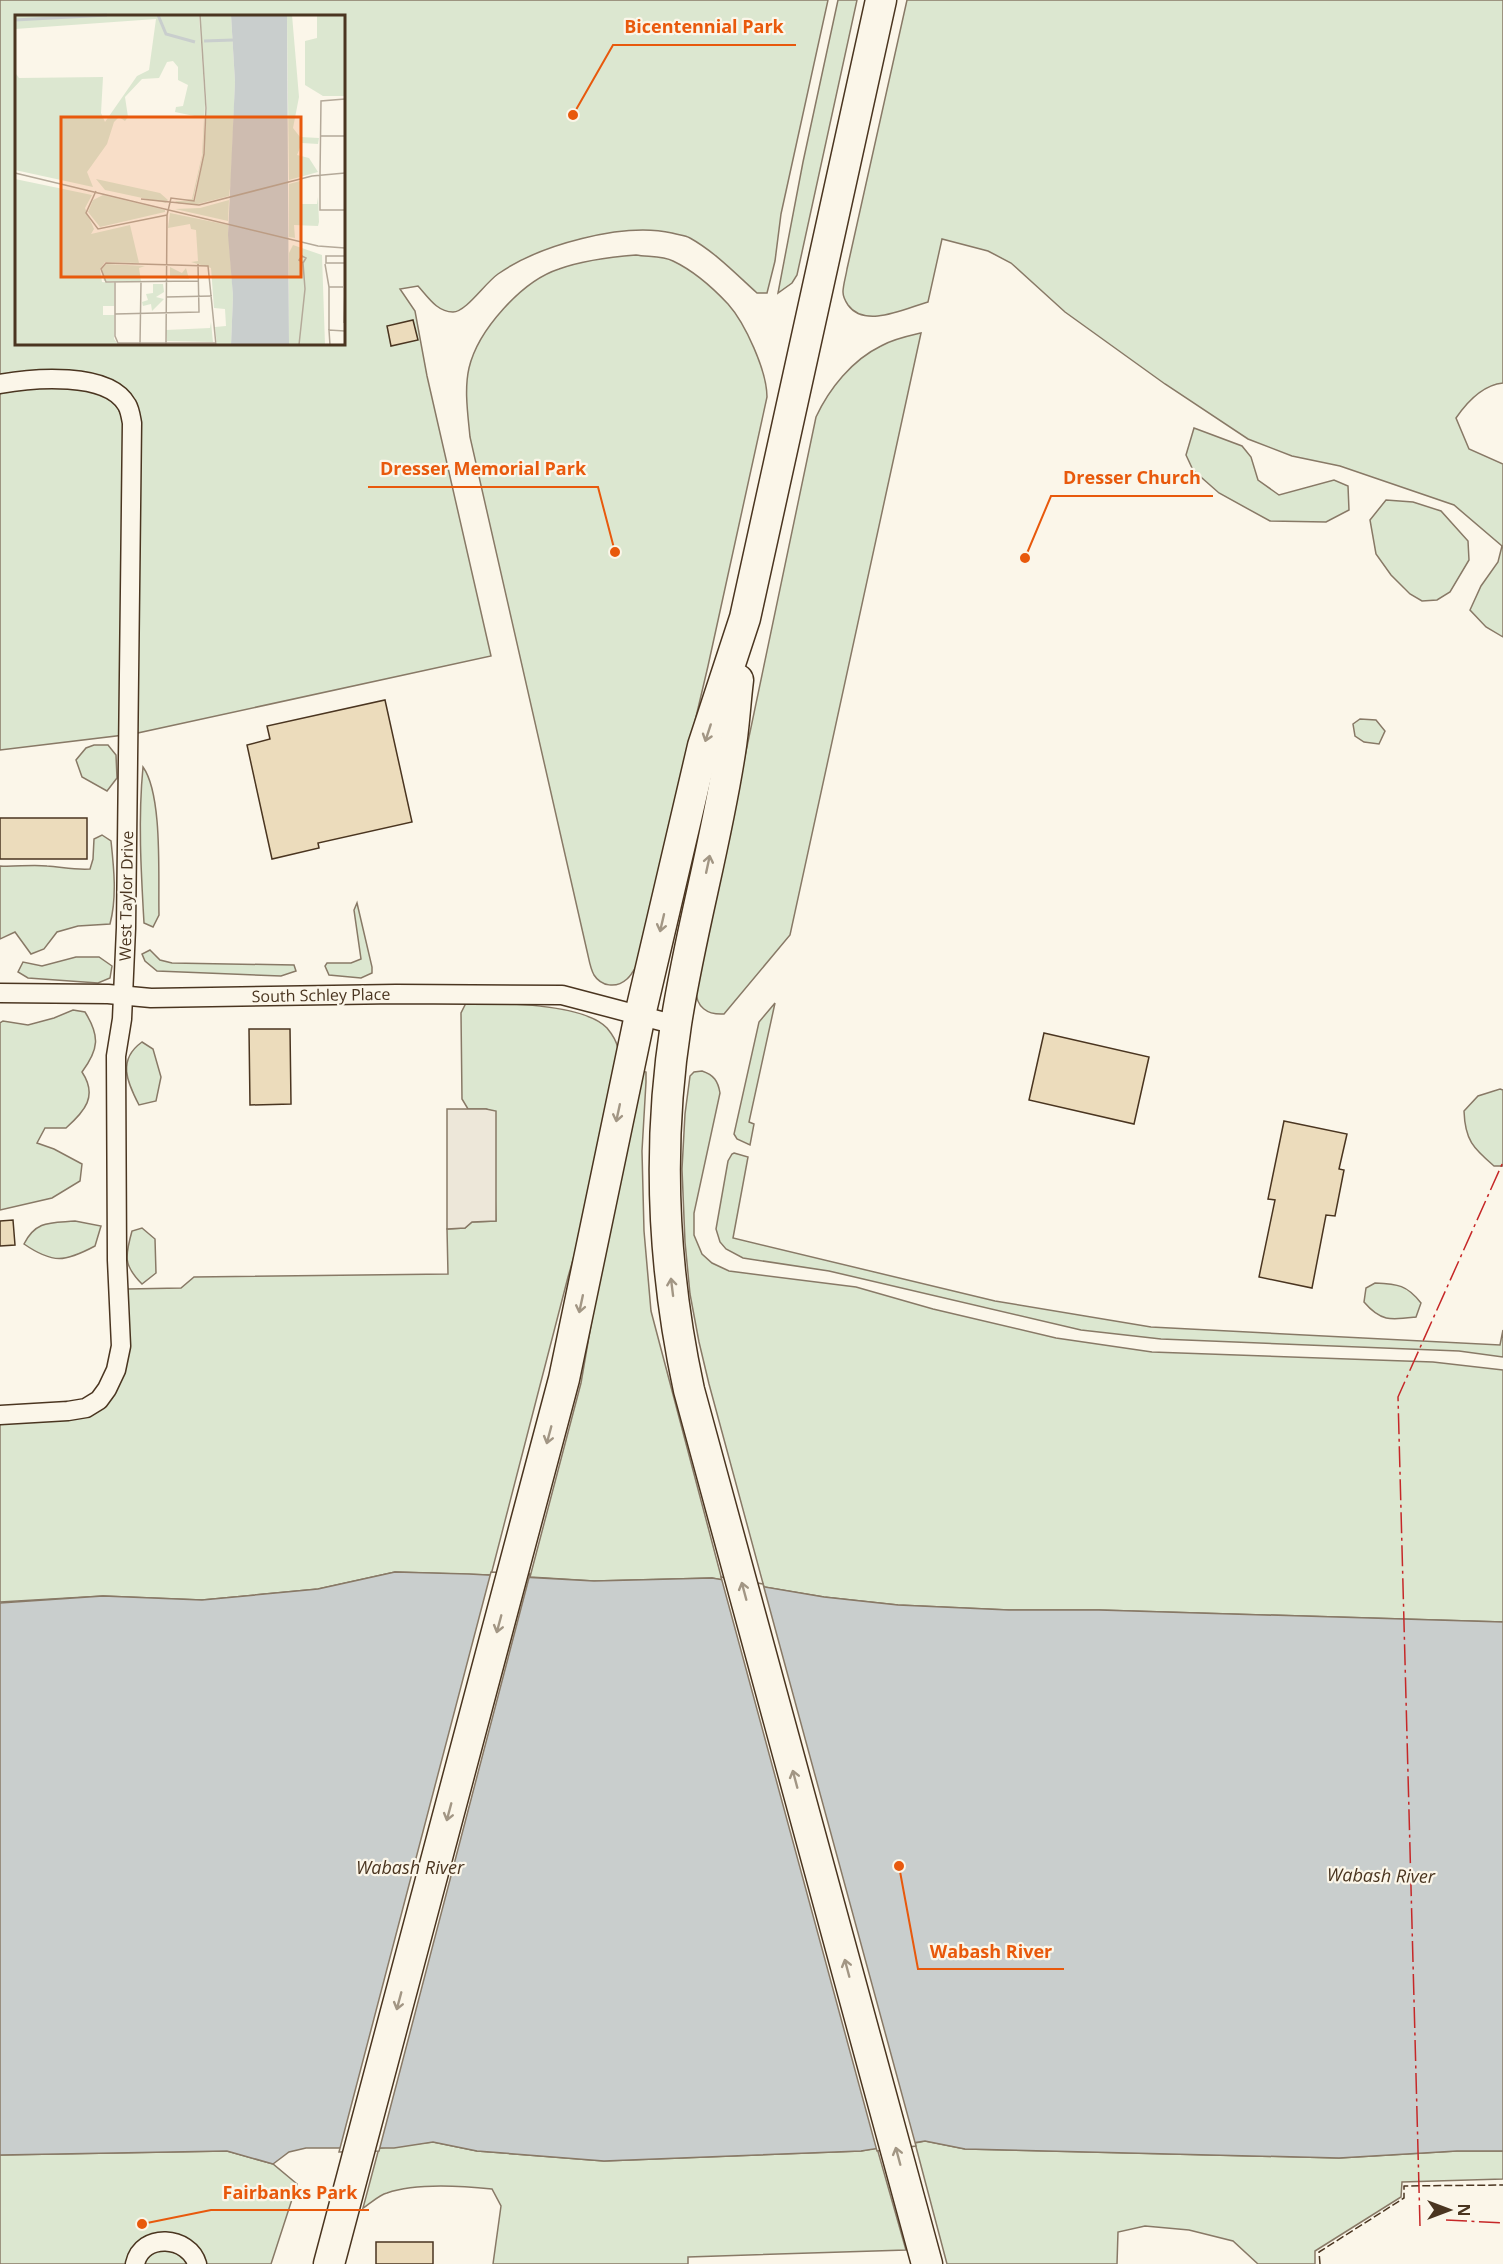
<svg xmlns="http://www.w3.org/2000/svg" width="1503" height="2264" font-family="'Open Sans',sans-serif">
	<rect width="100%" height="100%" fill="#fbf6e9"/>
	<g fill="#dce7d0" stroke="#887966" stroke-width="1.5" fill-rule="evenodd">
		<path d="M0,0H828L781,214L775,261L767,293H757C736,274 715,252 690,238C685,235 678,235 672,233C623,222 539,245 498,274C485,283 466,312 453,312C437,312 428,297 418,286L400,289L415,311L427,376L491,656L133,734L138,428L115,386L0,378ZM16,16H344V344H16Z"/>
		<polygon points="838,0 857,0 797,275 792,283 778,293 803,162"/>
		<path d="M907,0H1503V383C1482,385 1467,402 1456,418L1469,449L1503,464V637L1486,627L1470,610L1481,586L1498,562L1502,546L1454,505L1340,466L1292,456L1248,439L1165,384L1065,312L1011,263L988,251L942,239L928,302C906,308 865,329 848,305C846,302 843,297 843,292C843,285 846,276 847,269Z"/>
		<path d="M636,255C647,257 663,256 673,261C692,270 713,288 728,304C745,323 767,371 767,397L708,666L638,963C635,968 632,975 627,979C616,989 601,986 594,975C590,968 589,959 587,951L470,437C468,415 464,390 469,368C478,330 522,281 559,269C584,260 610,257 636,255Z"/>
		<path d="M921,333L790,935L724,1014C707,1015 696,1007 696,990L816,417C829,389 852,360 881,346C893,339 908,336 921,333Z"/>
		<path d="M67,385C99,394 113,390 126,425L124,735L0,750V390Z"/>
		<polygon points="1194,428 1242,446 1251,457 1258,480 1279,495 1334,480 1348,486 1349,510 1326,522 1270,521 1219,493 1193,470 1186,455"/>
		<polygon points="1386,500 1413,502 1441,511 1468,541 1469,560 1450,592 1437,600 1422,601 1410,594 1391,575 1376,554 1370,520"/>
		<polygon points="1360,719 1376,720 1385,731 1379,744 1364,742 1355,736 1353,724"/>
		<polygon points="94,745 108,745 116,755 117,778 107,791 82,777 76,760 86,748"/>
		<path d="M143,767C163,795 158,878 159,915L153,927L144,923C141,871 138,819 143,767Z"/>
		<path d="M102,835L111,841C114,869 117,897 110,924L78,926L57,932L44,949L31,954L15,932L0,939V866C16,867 32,864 47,866C62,867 74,870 90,869L93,859L94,839Z"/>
		<polygon points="357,903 372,967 372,973 361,978 329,975 325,966 327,963 351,963 361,959 354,910"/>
		<polygon points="150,950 160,960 172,963 294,965 296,971 281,976 157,971 145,961 142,954"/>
		<polygon points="76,957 99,957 112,966 110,978 98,983 28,978 18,972 23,962 42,966"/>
		<path d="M466,1003C499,1003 583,1003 607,1028C612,1034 616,1040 618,1048L586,1215L568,1277L491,1575L395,1572L318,1589L202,1600L103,1596L0,1602V1423L98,1408L127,1289L181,1288L194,1277L448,1274L447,1229L465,1228L472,1222L496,1221L492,1111L486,1109H468L462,1099L461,1013Z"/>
		<polygon points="775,1003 749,1122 754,1124 750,1145 737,1139 734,1134 759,1022"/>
		<path d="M73,1010L85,1012C100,1036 99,1049 82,1072C98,1096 85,1111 66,1128H45L37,1143L54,1149L82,1164L80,1181L52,1198L0,1210V1023L3,1021L28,1025L54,1018Z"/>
		<path d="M142,1042L153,1049L161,1077L156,1101L139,1105C127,1082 117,1060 142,1042Z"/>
		<polygon points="642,1071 646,1072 646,1082 642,1151 644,1231 651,1311 722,1580 712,1578 594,1581 530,1577 581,1383 603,1255"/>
		<path d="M702,1071C714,1075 718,1081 720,1093L694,1213V1235L702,1254L712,1263L729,1271L856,1287L933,1309L1056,1338L1152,1352L1433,1362L1503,1370V1622L1099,1610H1009L898,1605L824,1597L764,1587L709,1384L699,1342L690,1294L685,1242L682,1169L685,1114L690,1076L694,1072Z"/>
		<path d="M1500,1089L1503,1090V1166H1494C1473,1148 1465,1140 1464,1111L1478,1096Z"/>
		<polygon points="734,1153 748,1157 733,1238 995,1301 1151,1327 1500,1345 1503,1330 1503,1357 1459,1351 1161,1339 1081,1330 829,1271 743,1258 726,1249 720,1242 716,1229 728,1161 732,1154"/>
		<path d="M75,1221L101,1226L95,1246C65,1262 53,1264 24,1244C36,1220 51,1223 75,1221Z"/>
		<path d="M142,1228L155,1239L156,1273L142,1284C123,1265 125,1256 132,1231Z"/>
		<path d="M1375,1283C1398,1284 1407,1285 1421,1303L1416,1317C1391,1320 1381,1322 1364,1302L1366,1288Z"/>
		<polygon points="925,2141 965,2149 1339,2158 1457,2151 1503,2151 1503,2179 1402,2182 1401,2197 1315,2251 1315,2264 1258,2264 1233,2241 1189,2230 1145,2226 1118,2232 1117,2264 947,2264 915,2143"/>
		<path d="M433,2142L477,2151L604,2161L861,2151L877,2148L906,2250L688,2257V2264H493L501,2206L492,2189C463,2186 415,2183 387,2193C379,2195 371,2203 363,2208L379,2148Z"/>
		<polygon points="227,2151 273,2164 297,2184 271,2264 0,2264 0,2155"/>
	</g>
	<polygon fill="#ede7d9" stroke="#887966" stroke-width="1.5" points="447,1109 486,1109 496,1111 496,1221 472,1222 465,1228 447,1229"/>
	<polygon fill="#c9cecd" stroke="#887966" stroke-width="1.5" points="395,1572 469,1574 594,1581 712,1578 824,1597 898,1605 1009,1610 1099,1610 1503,1622 1503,2151 1457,2151 1339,2158 965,2149 925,2141 861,2151 604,2161 477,2151 433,2142 394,2148 306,2148 289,2152 273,2164 227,2151 0,2155 0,1603 103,1596 202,1600 318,1589"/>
	<g fill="#fbf6e9" stroke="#887966" stroke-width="1.5">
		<polygon points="491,1572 530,1574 379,2151 339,2152"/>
		<polygon points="721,1577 763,1584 916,2146 877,2151"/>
	</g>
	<g fill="#ecdcbc" stroke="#4a3520" stroke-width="1.5">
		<polygon points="413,320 418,340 391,346 387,326"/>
		<polygon points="385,700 412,822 318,843 319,848 272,859 247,745 270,739 267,726"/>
		<rect x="0" y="818" width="87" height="41"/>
		<polygon points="249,1029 290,1029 291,1104 250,1105"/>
		<polygon points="1044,1033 1149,1057 1134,1124 1029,1100"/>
		<polygon points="1284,1121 1347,1134 1339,1169 1344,1170 1335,1216 1326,1215 1312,1288 1259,1277 1275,1200 1268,1199"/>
		<polygon points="13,1220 15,1245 0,1246 0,1221"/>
		<rect x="376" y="2242" width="57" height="22"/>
	</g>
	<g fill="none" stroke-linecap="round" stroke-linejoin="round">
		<defs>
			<g id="minor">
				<path d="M0,384C32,378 108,371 127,405C130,410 131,418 132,423L126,928L122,1019L116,1056L117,1260L121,1346L116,1370L107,1389L99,1400L86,1408L68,1411L0,1415"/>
				<polyline points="0,993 108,994 151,998 396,994 562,995 676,1025"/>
				<path d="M135,2264C142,2232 189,2236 197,2264"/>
			</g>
			<g id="primary">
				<path d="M738,680C735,704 734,728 730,752C716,844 690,933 676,1024C657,1146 663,1270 689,1390L927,2264"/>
				<polyline points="329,2264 564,1379 640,1015 703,746 745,618 881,0"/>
			</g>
		</defs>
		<use href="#minor" stroke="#4a3520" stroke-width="21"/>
		<use href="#primary" stroke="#4a3520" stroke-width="33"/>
		<use href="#minor" stroke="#fbf6e9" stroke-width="18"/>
		<use href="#primary" stroke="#fbf6e9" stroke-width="30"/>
		<polyline stroke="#4a3520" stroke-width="1.5" stroke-dasharray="8 3" stroke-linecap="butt" points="1320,2264 1319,2252 1404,2198 1404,2186 1503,2185"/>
		<g stroke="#c62828" stroke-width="1.5" stroke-dasharray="21 4.5 3 4.5" stroke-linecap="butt">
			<polyline points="1446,2220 1503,2223"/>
			<polyline points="1420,2226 1398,1397 1503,1162"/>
		</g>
	</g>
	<defs><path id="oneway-shaft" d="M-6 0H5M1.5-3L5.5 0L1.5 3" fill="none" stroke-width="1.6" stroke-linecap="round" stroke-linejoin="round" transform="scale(1.5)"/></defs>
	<g stroke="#a29684">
		<use href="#oneway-shaft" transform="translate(708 733) rotate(108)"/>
		<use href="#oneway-shaft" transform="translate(708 864) rotate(-78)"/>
		<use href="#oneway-shaft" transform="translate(662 923) rotate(103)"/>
		<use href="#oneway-shaft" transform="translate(618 1113) rotate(102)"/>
		<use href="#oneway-shaft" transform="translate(672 1287) rotate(-97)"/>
		<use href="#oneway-shaft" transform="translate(581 1304) rotate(102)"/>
		<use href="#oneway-shaft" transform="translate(549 1435) rotate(105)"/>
		<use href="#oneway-shaft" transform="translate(744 1591) rotate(-105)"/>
		<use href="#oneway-shaft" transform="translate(499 1624) rotate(105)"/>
		<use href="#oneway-shaft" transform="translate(795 1779) rotate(-105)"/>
		<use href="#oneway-shaft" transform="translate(449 1812) rotate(105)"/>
		<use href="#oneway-shaft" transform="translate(847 1968) rotate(-105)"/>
		<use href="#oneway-shaft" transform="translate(399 2001) rotate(105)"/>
		<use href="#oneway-shaft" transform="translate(898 2156) rotate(-105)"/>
	</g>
	<g text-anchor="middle" stroke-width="4.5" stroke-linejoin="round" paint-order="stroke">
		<g font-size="16" fill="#4a3520" stroke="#fbf6e9">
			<text transform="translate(126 896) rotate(-89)" y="6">West Taylor Drive</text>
			<text transform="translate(321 995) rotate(-1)" y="6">South Schley Place</text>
		</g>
		<g font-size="18" font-style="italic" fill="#4a3520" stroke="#fbf6e9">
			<text x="410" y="1874">Wabash River</text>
			<text transform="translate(1381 1876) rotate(1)" y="6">Wabash River</text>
		</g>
	</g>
	<g transform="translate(15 15)">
		<rect width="330" height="330" fill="#fbf6e9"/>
		<path d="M0,0H184L190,88L188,138L178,185L168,184H177L187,140L189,103L160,97L161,92L168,91L173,70L163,65V52L158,46L152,47L144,63L127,64L110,82L113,102L110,106L104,102L99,107L92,129L72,157L78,172L0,155V31L1,59L4,63L88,62L86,98L90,107L122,61L134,55L141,4L0,14ZM185,0H216L220,67L216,166L214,181L183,189H164L160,186H180L189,139L192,93ZM272,0H277L284,82L278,113L285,122L304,123L303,129L287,128L282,140L294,143L303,157L274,165ZM302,0H330V81H308L290,70V26L302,23ZM0,164L77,180L70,193L79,214L76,219L115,210L124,248L90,247L85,254L87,267L99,268V291H88V300H99V324L103,329L112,330H0ZM81,164L145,178L153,185L151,188L90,175ZM285,166L286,189H302L303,182L304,207L303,211L279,210L280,223L274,222V169ZM88,180L150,195V197L85,212L73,197L78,185ZM214,185L213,206L160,194L185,193ZM155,198L213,210L218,281L216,330H202L200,312L211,311L210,294L199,293L196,253L176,247L183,246L181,215L176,214L175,209L153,213ZM278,230L307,240L310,330H274V238ZM91,249L130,251L124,253L126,266H89L86,255ZM155,252L167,258L171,253L174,264L155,263ZM138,269H148L149,277L141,282L149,284L137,296L136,289L128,291L127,287L133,285L131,279L138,278ZM196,307L198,327L152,326L151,315L195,313Z" fill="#dce7d0"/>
		<path d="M216,0H272L274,330H216L218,281L213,220L220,67Z" fill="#c9cecd"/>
		<path fill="none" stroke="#c9cecd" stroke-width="3" d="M143,0L151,19L180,27M0,5L92,0M189,26L218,25"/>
		<path fill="none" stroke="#b4a999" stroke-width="1.5" d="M330,84L306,86L305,161V195H330M306,121H330M0,158L303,231L330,233M81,176L71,198L83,214L152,200M126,184L184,190L297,161L330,158M330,241H311V248H330M310,249L314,272M183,266L91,267L86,254L91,248L193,251L201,330M100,267V321L103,328H201M151,282L197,281M100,299L184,297L183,249M329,308L330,272M314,315V272H328M125,329L126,267M151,329L152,200L156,183L179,186L189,139L191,93L185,0M284,330L290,274L288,248L284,245L287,241L291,243L288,248M315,330L314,315L330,316"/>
		<path fill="#e8590c" fill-opacity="0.15" stroke="#e8590c" stroke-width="3" d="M46,102H286V262H46Z"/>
		<rect width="330" height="330" fill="none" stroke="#4a3520" stroke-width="3"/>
	</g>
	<path fill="none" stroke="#e8590c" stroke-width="2" d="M573 115L613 45H796M615 552L598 487H368M1025 558L1051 496H1213M899 1866L918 1969H1064M142 2224L211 2210H369"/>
	<g fill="#e8590c" stroke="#fbf6e9" stroke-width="2">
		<circle cx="573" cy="115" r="6"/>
		<circle cx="615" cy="552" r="6"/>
		<circle cx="1025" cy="558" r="6"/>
		<circle cx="899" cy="1866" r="6"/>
		<circle cx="142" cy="2224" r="6"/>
	</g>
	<g font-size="18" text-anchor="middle" font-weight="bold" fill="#e8590c" stroke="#fbf6e9" stroke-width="4.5" stroke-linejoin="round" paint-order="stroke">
		<text x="704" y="33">Bicentennial Park</text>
		<text x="483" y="475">Dresser Memorial Park</text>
		<text x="1132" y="484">Dresser Church</text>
		<text x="991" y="1958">Wabash River</text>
		<text x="290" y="2199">Fairbanks Park</text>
	</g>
	<g transform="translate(1449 2210) rotate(90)" stroke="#fbf6e9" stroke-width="4.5" paint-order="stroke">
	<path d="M0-4.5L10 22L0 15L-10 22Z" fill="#4a3520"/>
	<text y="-9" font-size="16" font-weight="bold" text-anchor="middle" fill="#4a3520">N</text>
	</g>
</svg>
